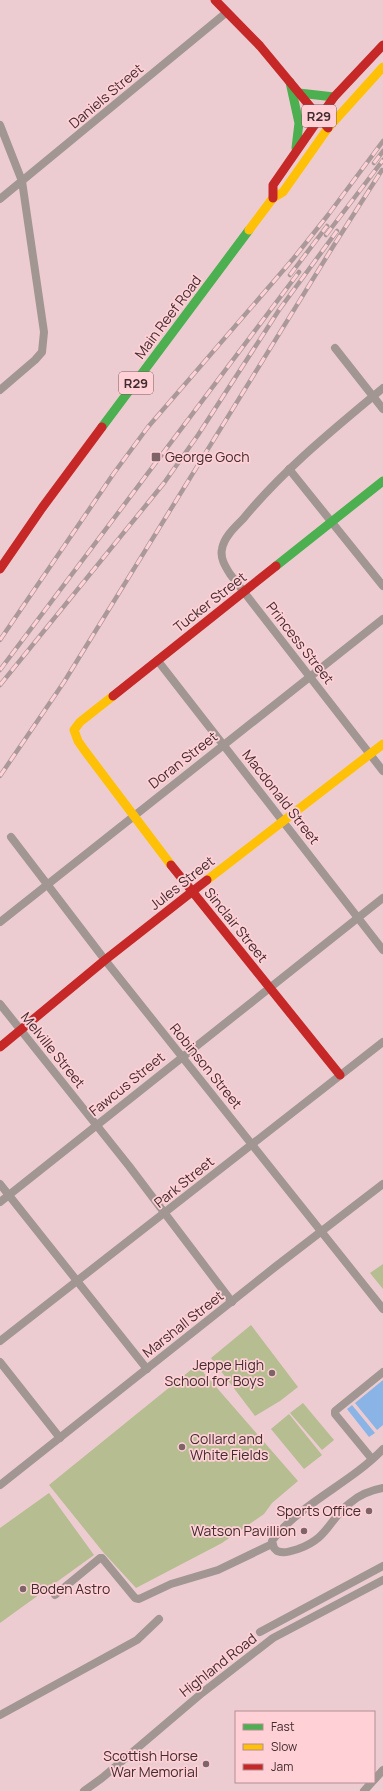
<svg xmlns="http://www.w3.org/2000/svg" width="383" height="1791" font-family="Manrope,sans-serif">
	<rect width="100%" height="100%" fill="#ecccd1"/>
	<g fill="#b5bd91">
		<polygon points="383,1264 383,1289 370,1273"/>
		<polygon points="251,1325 298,1387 280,1401 255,1416 211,1358"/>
		<polygon points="197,1365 298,1481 272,1503 264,1514 222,1543 136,1588 103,1552 49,1485"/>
		<polygon points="303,1403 334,1440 322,1450 290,1413"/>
		<polygon points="289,1414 322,1455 304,1469 271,1429"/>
		<polygon points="49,1493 94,1555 0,1623 0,1528"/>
	</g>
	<g fill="#8bb4e6">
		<polygon points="383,1380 383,1425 377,1430 355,1403"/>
		<polygon points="352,1405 375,1433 369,1437 347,1409"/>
	</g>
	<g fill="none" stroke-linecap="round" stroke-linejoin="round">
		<g stroke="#a29693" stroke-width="8">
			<polyline points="0,125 22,181 44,332 42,352 35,360 0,390"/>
			<polyline points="0,199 227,12"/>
			<polyline points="335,348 383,409"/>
			<path d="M383,388C334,429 284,469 243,519C235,527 224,537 222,549C220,558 225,566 230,574L383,771"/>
			<polyline points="289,469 383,586"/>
			<polyline points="158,661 383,950"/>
			<polyline points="11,837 105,960 383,1309"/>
			<polyline points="0,922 383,619"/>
			<polyline points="0,1004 129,1166 232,1302"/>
			<polyline points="0,1184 147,1369"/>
			<polyline points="0,1202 383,898"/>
			<polyline points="0,1341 383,1042"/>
			<polyline points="0,1362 60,1438"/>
			<path d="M383,1449C351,1483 299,1504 272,1541L274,1548L277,1551C285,1554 291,1551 298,1549C329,1538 328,1520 350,1503C359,1495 372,1490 383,1488"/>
			<polyline points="372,1459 335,1414 335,1411 383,1372"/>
			<polyline points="0,1485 275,1267 383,1184"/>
			<polyline points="55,1595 100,1558 102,1558 135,1598 139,1599 171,1584 218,1570 272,1544"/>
			<polyline points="260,1632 383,1566"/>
			<polyline points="0,1715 137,1640 159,1619"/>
			<polyline points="374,1780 383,1770"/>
			<polyline points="84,1791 102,1778 202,1693 273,1638 383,1580"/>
			<polyline points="364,1791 372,1782"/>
		</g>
		<g stroke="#4caf50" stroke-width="9">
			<polyline points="290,82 299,123 296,148"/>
			<polyline points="299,93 334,97"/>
			<polyline points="102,427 249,230"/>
			<polyline points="276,566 383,481"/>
		</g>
		<g stroke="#ffc107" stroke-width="9">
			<polyline points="249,230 273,198 283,192 328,128 383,67"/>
			<polyline points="113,696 80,722 74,730 78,741 85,751 171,865"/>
			<polyline points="207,880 383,744"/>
		</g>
		<g stroke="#c62828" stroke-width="9">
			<polyline points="215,0 260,46 328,128"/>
			<polyline points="273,198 273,185 334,97 383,45"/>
			<polyline points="0,569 42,508 102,427"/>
			<polyline points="113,696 276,566"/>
			<polyline points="171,865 340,1075"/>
			<polyline points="0,1047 105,960 207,880"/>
		</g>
		<defs>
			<g id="rail">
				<polyline points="374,163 383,151"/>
				<polyline points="326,235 383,160"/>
				<polyline points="290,275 327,226"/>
				<polyline points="0,640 114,473 148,427 293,259 328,215 383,141"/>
				<polyline points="0,670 299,272"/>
				<polyline points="0,685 164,483 198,435 279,310 337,231"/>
				<polyline points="0,776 64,682 334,245 382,170"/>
			</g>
		</defs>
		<use href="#rail" stroke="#ab999a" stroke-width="4.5"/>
		<use href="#rail" stroke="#ffd0d5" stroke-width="3" stroke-dasharray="9" stroke-linecap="butt"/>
	</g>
	<g fill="#7e6468" stroke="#ffd0d5" stroke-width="1.5">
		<rect x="151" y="452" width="10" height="10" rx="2"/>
		<circle cx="272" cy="1373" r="4"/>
		<circle cx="182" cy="1447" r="4"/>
		<circle cx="369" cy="1511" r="4"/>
		<circle cx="304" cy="1531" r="4"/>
		<circle cx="23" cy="1589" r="4"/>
		<circle cx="206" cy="1764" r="4"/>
	</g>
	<g text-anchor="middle" stroke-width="3.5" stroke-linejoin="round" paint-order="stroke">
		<g fill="#ffd0d5" stroke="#7b5d61" stroke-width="1">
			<rect x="302" y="105" width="34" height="22" rx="3"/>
			<rect x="119" y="372" width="34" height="22" rx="3"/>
		</g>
		<g font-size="13" font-weight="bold" fill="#422c2f">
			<text x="319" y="121">R29</text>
			<text x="136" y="388">R29</text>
		</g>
		<g font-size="14" fill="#422c2f" stroke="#ffd0d5">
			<text transform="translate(106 96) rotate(-40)" y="5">Daniels Street</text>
			<text transform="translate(168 317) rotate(-53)" y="5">Main Reef Road</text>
			<text transform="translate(210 602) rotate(-38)" y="5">Tucker Street</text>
			<text transform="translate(300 643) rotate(52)" y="5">Princess Street</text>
			<text transform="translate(183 760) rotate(-38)" y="5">Doran Street</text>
			<text transform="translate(281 797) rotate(52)" y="5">Macdonald Street</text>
			<text transform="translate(182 883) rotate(-38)" y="5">Jules Street</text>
			<text transform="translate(236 925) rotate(51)" y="5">Sinclair Street</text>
			<text transform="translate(53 1050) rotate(51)" y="5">Melville Street</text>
			<text transform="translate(206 1066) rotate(51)" y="5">Robinson Street</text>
			<text transform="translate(127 1084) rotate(-39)" y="5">Fawcus Street</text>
			<text transform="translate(184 1182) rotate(-39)" y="5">Park Street</text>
			<text transform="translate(183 1324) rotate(-38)" y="5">Marshall Street</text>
			<text transform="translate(218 1665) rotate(-38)" y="5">Highland Road</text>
		</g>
		<g font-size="14" fill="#422c2f" stroke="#ffd0d5" text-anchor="end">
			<text x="165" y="462" text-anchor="start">George Goch</text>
			<text x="264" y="1370">Jeppe High<tspan x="264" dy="16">School for Boys</tspan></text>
			<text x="190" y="1444" text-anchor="start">Collard and<tspan x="190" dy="16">White Fields</tspan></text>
			<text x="361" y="1516">Sports Office</text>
			<text x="296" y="1536">Watson Pavillion</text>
			<text x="31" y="1594" text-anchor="start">Boden Astro</text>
			<text x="198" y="1761">Scottish Horse<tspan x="198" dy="16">War Memorial</tspan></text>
		</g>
	</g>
	<rect x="235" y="1711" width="140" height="72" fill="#ffd0d5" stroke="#b38e93"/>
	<rect x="243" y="1724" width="20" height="6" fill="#4caf50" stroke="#b38e93"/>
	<text x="271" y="1731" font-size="12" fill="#422c2f">Fast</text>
	<rect x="243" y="1744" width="20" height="6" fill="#ffc107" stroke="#b38e93"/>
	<text x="271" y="1751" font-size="12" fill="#422c2f">Slow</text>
	<rect x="243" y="1764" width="20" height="6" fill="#c62828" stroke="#b38e93"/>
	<text x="271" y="1771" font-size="12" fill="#422c2f">Jam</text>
</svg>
